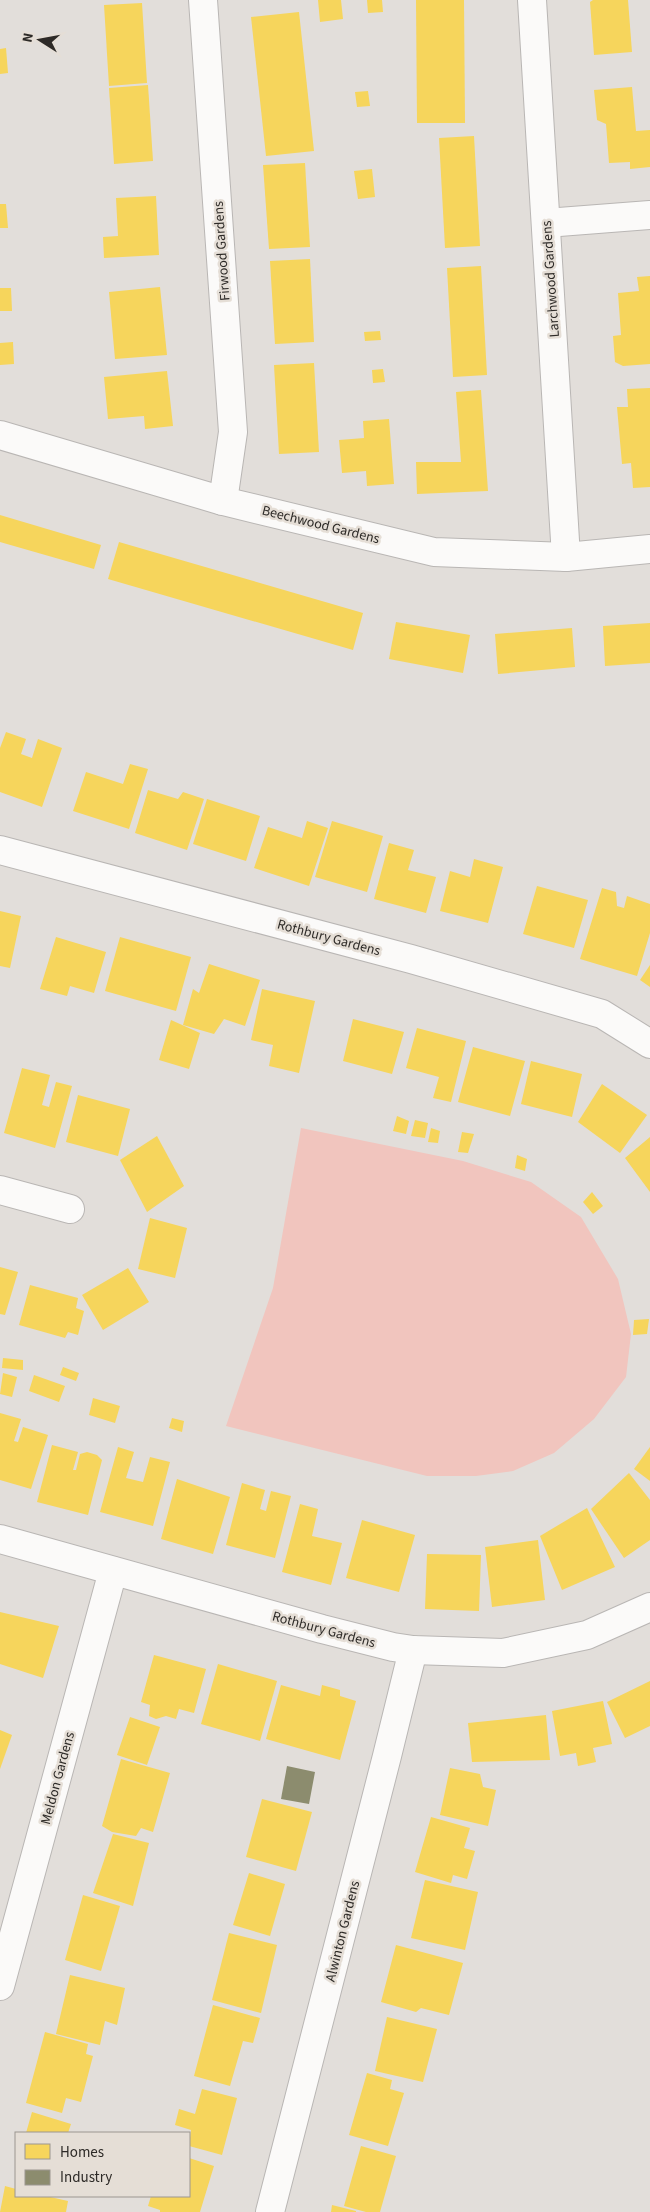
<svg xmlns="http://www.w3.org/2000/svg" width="650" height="2212" font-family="'Source Sans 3',sans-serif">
	<rect width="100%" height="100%" fill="#e2deda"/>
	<polygon fill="#f1c5be" points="301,1128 463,1161 531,1182 581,1217 618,1279 631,1334 626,1377 594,1419 554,1453 513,1471 476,1476 427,1476 226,1426 273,1288"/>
	<g fill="#f6d55c">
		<polygon points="318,0 341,0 343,19 320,22"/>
		<polygon points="367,0 382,0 383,12 368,13"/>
		<polygon points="416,0 464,0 465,123 417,123"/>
		<polygon points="593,0 628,0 632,52 594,55 590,2"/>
		<polygon points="142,3 147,83 109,86 104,5"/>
		<polygon points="299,12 314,151 266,156 251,17"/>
		<polygon points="6,48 8,73 0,74 0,49"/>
		<polygon points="148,85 153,161 114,164 109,88"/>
		<polygon points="632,87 636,131 650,130 650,167 630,169 630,162 609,163 606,124 597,120 594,90"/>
		<polygon points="368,91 370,106 357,107 355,92"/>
		<polygon points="474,136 480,246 445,248 439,138"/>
		<polygon points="305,163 310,247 269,249 263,165"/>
		<polygon points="372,169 375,197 358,199 354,171"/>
		<polygon points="156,196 159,255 104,258 103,237 118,236 116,198"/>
		<polygon points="0,204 6,204 8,228 0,228"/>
		<polygon points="310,259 314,342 275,344 270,261"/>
		<polygon points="481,266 487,375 453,377 447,268"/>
		<polygon points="650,276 650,364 623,366 615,362 613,336 621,335 618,293 639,291 637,277"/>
		<polygon points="160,287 167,355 115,359 109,292"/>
		<polygon points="0,288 11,288 12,311 0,311"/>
		<polygon points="380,331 381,340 365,341 364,332"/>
		<polygon points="13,342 14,364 0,365 0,343"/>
		<polygon points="314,363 319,452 279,454 274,365"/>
		<polygon points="383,369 385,382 373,383 372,370"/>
		<polygon points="167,371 173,426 145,429 144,416 108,419 104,377"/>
		<polygon points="650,388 650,487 633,488 631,463 622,464 617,407 628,407 627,389"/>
		<polygon points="481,390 488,491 417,494 416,462 461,462 456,392"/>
		<polygon points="389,419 394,484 367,486 366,471 342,473 339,440 364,438 363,421"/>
		<polygon points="0,515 101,545 94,569 0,542"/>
		<polygon points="119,542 363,613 353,650 108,579"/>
		<polygon points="396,622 470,635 463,673 389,659"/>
		<polygon points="650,623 650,663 605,666 603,626"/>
		<polygon points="572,628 575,667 498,674 495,634"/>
		<polygon points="6,732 26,739 21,754 32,758 38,739 62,748 42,807 0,792 0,748"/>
		<polygon points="130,764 148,769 129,829 73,811 86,772 123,784"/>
		<polygon points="148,790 178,799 183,792 204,799 187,850 135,833"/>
		<polygon points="207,799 260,816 246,861 193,844"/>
		<polygon points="307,821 328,828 309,886 254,868 268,827 302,838"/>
		<polygon points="332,821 383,836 367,892 315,877"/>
		<polygon points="389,843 414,850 408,870 436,877 426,913 374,899"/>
		<polygon points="474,859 503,867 488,923 440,911 450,871 470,877"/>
		<polygon points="537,886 588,900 574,948 523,934"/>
		<polygon points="602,888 616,892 617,906 624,908 627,896 650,904 650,933 637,976 580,959"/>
		<polygon points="0,911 21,916 10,968 0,966"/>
		<polygon points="56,937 106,952 94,993 70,986 67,996 40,989"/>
		<polygon points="120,937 191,957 176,1011 105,991"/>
		<polygon points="209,964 260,980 245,1026 224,1019 214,1034 183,1025 193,989 199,993"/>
		<polygon points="650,965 650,987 640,980"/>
		<polygon points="262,989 315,1001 299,1073 269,1066 273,1045 251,1040"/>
		<polygon points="353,1019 404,1032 392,1074 343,1061"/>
		<polygon points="171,1020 200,1033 189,1069 159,1060"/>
		<polygon points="417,1028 466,1041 451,1102 433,1098 439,1077 406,1068"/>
		<polygon points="473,1047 525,1061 510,1116 458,1102"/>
		<polygon points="531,1061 582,1074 572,1117 521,1104"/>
		<polygon points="22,1068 50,1075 42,1105 49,1107 56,1082 72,1086 55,1148 4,1133"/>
		<polygon points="602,1084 647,1115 620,1153 578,1122"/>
		<polygon points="78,1095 130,1109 118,1156 66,1142"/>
		<polygon points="397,1116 409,1121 406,1134 393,1131"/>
		<polygon points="415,1120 428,1123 425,1138 411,1136"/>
		<polygon points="431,1128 440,1131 438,1143 428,1142"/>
		<polygon points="462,1132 474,1134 468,1153 458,1152"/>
		<polygon points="157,1136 184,1186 147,1212 120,1160"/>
		<polygon points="650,1137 650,1192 625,1158"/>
		<polygon points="517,1155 527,1159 525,1171 515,1168"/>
		<polygon points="592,1192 603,1206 593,1214 583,1202"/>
		<polygon points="150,1218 187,1228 175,1278 138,1269"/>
		<polygon points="0,1267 18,1272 5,1315 0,1314"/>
		<polygon points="128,1268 149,1302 103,1330 82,1295"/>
		<polygon points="30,1285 78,1298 76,1308 84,1311 78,1335 68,1332 65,1338 19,1325"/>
		<polygon points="649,1319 647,1334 633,1335 634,1320"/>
		<polygon points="3,1358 23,1360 23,1370 2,1368"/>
		<polygon points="63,1367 79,1373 76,1381 60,1375"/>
		<polygon points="3,1373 17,1377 12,1397 0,1394"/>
		<polygon points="34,1375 65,1386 59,1402 29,1391"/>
		<polygon points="93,1398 120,1406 115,1423 89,1415"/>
		<polygon points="0,1413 21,1419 14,1441 18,1442 23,1427 48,1435 31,1489 0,1480"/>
		<polygon points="172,1418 184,1421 182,1432 169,1428"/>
		<polygon points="52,1445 78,1452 73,1470 76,1470 80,1454 87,1452 97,1455 102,1460 88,1515 37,1502"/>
		<polygon points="118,1447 134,1452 126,1478 143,1482 150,1457 170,1462 153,1526 100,1512"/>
		<polygon points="650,1447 650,1481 634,1469"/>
		<polygon points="629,1473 650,1500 650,1540 624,1558 591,1509"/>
		<polygon points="177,1479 230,1497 213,1554 161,1539"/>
		<polygon points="242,1483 265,1490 260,1509 266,1511 271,1491 291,1496 275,1558 226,1545"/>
		<polygon points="300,1504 318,1509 312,1536 342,1543 331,1585 282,1572"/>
		<polygon points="587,1508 615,1567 562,1590 540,1536"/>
		<polygon points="362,1520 415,1535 399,1592 346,1578"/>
		<polygon points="538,1540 545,1600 492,1607 485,1547"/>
		<polygon points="427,1554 481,1555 479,1611 425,1609"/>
		<polygon points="0,1612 59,1626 43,1678 0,1664"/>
		<polygon points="154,1655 206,1669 194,1713 179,1709 176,1719 166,1716 156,1719 149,1716 150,1705 141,1702"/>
		<polygon points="218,1664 277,1681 260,1741 201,1724"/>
		<polygon points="650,1681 650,1726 625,1738 607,1702"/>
		<polygon points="281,1685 320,1696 322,1685 340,1690 340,1696 356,1701 340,1760 266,1739"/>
		<polygon points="603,1701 612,1744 593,1748 596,1762 578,1766 576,1753 560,1756 552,1711"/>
		<polygon points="546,1715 550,1760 472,1762 468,1723"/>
		<polygon points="130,1717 160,1727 147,1765 117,1755"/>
		<polygon points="0,1730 12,1735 0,1769"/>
		<polygon points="121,1759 170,1773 153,1832 141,1828 136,1836 112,1832 102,1826"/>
		<polygon points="450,1768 480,1774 483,1787 496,1790 488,1826 440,1815"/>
		<polygon points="262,1799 312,1812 296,1871 246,1857"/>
		<polygon points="431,1817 470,1828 464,1848 475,1851 467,1879 453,1875 451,1883 415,1872"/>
		<polygon points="113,1834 149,1843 133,1906 93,1893"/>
		<polygon points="249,1873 285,1884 270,1936 233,1925"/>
		<polygon points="425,1880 478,1892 465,1950 411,1938"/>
		<polygon points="83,1895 120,1906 101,1971 65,1960"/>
		<polygon points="229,1933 277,1945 261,2013 212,2000"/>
		<polygon points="396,1945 463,1963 449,2015 421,2008 416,2012 381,2002"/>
		<polygon points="70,1975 125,1988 117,2025 105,2021 100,2045 56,2034"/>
		<polygon points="213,2005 260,2018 253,2043 243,2041 230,2086 194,2076"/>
		<polygon points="387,2017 437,2029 423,2082 375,2071"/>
		<polygon points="45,2032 88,2044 86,2054 93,2056 81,2102 66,2098 62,2113 26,2103"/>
		<polygon points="367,2073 392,2080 390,2089 404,2093 388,2146 349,2135"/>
		<polygon points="202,2089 237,2098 222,2155 189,2146 191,2130 175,2125 179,2109 195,2114"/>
		<polygon points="32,2112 71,2124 68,2133 26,2133"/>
		<polygon points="361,2146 396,2156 380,2212 366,2212 344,2206"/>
		<polygon points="189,2158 214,2166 200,2212 160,2212 160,2210 148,2206 151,2196 189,2196"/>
		<polygon points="5,2186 16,2189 16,2196 46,2196 68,2201 66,2212 0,2212"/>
		<polygon points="332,2205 356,2211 356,2212 331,2212"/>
	</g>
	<polygon fill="#8c8c6e" points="287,1766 315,1772 309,1804 281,1799"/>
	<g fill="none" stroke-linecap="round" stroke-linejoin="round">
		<defs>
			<g id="street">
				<polyline points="203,0 233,432 223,501"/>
				<polyline points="532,0 566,557"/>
				<polyline points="546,223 650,215"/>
				<polyline points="0,435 223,501 434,552 566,557 650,549"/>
				<polyline points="0,850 411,959 602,1014 650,1044"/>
				<polyline points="0,1190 70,1209"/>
				<polyline points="0,1539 322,1629 393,1647 413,1650 503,1653 587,1635 650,1607"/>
				<polyline points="0,1986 113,1571"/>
				<polyline points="270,2212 387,1756 413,1650"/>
			</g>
		</defs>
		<use href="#street" stroke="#b9b6b4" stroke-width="30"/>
		<use href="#street" stroke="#fbfaf9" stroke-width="28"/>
	</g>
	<g text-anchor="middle" stroke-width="5" stroke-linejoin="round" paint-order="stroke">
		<g font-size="14" fill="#2d2a27" stroke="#e5ded6">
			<text transform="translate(221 251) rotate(-94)" y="5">Firwood Gardens</text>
			<text transform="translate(550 279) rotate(-94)" y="5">Larchwood Gardens</text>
			<text transform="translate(321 524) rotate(14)" y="5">Beechwood Gardens</text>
			<text transform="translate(329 937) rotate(15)" y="5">Rothbury Gardens</text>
			<text transform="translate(324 1629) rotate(15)" y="5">Rothbury Gardens</text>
			<text transform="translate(57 1778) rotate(-75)" y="5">Meldon Gardens</text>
			<text transform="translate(342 1931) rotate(-76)" y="5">Alwinton Gardens</text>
		</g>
	</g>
	<rect x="15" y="2132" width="175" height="65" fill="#e5ded6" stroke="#9b9690"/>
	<rect x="25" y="2144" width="25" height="15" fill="#f6d55c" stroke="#9b9690"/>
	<text x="60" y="2157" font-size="15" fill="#2d2a27">Homes</text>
	<rect x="25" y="2170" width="25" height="15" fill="#8c8c6e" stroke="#9b9690"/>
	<text x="60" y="2182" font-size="15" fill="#2d2a27">Industry</text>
	<g transform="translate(40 40) rotate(281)" stroke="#e5ded6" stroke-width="4" paint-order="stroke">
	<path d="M0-4L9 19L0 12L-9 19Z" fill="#2d2a27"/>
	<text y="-8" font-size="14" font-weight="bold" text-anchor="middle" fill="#2d2a27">N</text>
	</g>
</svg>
